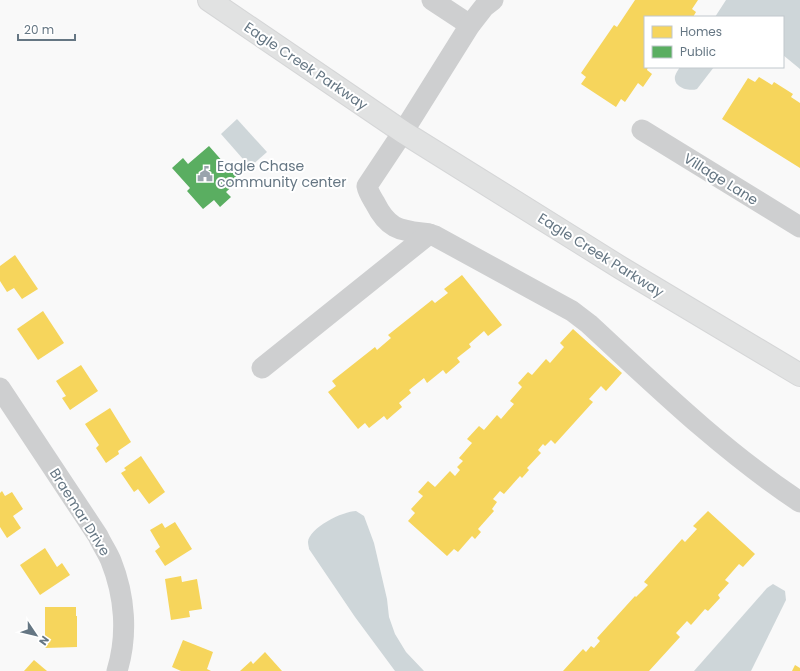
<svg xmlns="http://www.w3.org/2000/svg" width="800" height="671" font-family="Poppins,sans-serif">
	<rect width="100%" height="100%" fill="#f9f9f9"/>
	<g fill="#ced6d9">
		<polygon points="726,0 800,0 800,69 783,55 783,17 715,17"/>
		<path d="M680,67H714L697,89C688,92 673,87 675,76C676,73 678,70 680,67Z"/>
		<polygon points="237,119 267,152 250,167 221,134"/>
		<path d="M356,511L364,516L374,543L387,599L389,617L395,634L406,652L424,671H395L355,617L309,549C309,547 308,545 308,542C309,528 343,511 356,511Z"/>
		<polygon points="773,584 785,591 786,600 751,671 694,671 767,588"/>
	</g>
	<g fill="#f6d55c">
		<polygon points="635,0 698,0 692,9 696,12 693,17 645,17 645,67 648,67 647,70 652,74 643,87 638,83 625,102 621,99 616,107 581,84 586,77 581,73 614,25 617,27"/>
		<polygon points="759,77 772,85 774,82 793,94 791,97 800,103 800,168 722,119 748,78 755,82"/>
		<polygon points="15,255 38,289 22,299 14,288 7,292 0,281 0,266"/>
		<polygon points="462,275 502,325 488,336 484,331 469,344 471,347 457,358 460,362 446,374 443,370 427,383 424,378 409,390 411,393 399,403 402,407 387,420 384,416 369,428 365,423 358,429 328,392 336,386 332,381 375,347 377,350 391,338 388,335 432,300 435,303 448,293 444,289"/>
		<polygon points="43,311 64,343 38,360 17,329"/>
		<polygon points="573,329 622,373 606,391 601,386 589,399 593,402 555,444 551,440 545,446 543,444 538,450 541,453 527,468 529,470 522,478 520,476 504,494 500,491 493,499 497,502 492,509 494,511 478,529 481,532 475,539 472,536 458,552 454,549 447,556 408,521 415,513 411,509 423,496 418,492 428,481 435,487 450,471 455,476 460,470 457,467 463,461 459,458 472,443 467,439 479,426 484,430 497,415 501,419 514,404 510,401 522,387 518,383 528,372 532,375 546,359 550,363 564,347 560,343"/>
		<polygon points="81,365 98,391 70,410 62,398 66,396 56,381"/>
		<polygon points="110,408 131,442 118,451 119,454 106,463 96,448 99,445 85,424"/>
		<polygon points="141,456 165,492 149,504 138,489 134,492 121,473 126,470 124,468"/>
		<polygon points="2,491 5,496 12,492 23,509 13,516 21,528 7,538 0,527 0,493"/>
		<polygon points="708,511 755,554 743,567 739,564 725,580 729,583 718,595 720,598 708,611 705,609 691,625 687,621 676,633 680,637 649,671 563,671 583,649 586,652 591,646 594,648 600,641 597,638 635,596 636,597 648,585 644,582 682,539 685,542 697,529 693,526"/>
		<polygon points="175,522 192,549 165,566 155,551 160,547 150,530 162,523 165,528"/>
		<polygon points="45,548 57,567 62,563 70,575 40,595 20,565"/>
		<polygon points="181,576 182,582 197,579 202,609 189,611 190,617 171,620 165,579"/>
		<polygon points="45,607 76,607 76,616 77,616 77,647 45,648"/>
		<polygon points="183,640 213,652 207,669 211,671 181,671 172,667"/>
		<polygon points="265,652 282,671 240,671 251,661 253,664"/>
		<polygon points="34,660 47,671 24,671"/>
		<polygon points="795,665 800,668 800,671 792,671"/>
	</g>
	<polygon fill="#5aae61" points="209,146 239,180 226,192 231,197 220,207 214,200 203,209 187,191 190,188 172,168 183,158 188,164"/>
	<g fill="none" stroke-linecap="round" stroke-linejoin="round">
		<defs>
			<polyline id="major" points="209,0 403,132 621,268 800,375"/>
		</defs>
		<use href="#major" stroke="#d5d6d7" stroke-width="24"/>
		<g stroke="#cecfd0" stroke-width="21">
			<polyline points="432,0 470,25"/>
			<polyline points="642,130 800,227"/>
			<path d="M429,234C401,230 389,231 375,203C372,198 368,192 367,186L403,132L470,25L484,7L493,0"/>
			<path d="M262,368L429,234L435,236L572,311L589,324C657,387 723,451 800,502"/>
			<path d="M0,388L98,536C102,545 108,553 111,561C125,596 128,635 117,671"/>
		</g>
		<use href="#major" stroke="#e1e2e2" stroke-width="22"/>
	</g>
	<defs>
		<symbol id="civic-bare" viewBox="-9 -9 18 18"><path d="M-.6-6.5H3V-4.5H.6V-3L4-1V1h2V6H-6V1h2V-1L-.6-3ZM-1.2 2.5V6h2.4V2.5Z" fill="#99a4ac" stroke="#fff" stroke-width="2.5" paint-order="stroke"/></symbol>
	</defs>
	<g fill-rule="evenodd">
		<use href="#civic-bare" x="194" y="163" width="22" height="22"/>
	</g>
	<g text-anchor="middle" stroke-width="4" stroke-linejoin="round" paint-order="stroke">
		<g font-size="14" fill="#657683" stroke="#fff">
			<text transform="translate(306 66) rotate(34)" y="5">Eagle Creek Parkway</text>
			<text transform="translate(721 179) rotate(32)" y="5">Village Lane</text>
			<text transform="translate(601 255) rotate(32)" y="5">Eagle Creek Parkway</text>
			<text transform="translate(80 512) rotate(58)" y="5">Braemar Drive</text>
		</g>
		<g font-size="14" fill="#657683" stroke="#fff" text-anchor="start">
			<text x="217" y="171">Eagle Chase<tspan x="217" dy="16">community center</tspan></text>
		</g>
	</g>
	<rect x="644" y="16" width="140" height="52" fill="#ffffff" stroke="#c1c8cd"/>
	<rect x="652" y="26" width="20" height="12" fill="#f6d55c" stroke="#c1c8cd"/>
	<text x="680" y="36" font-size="12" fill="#657683">Homes</text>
	<rect x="652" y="46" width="20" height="12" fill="#5aae61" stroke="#c1c8cd"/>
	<text x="680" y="56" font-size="12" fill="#657683">Public</text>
	<g transform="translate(36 635) rotate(125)" stroke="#ffffff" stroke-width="3" paint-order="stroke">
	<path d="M0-3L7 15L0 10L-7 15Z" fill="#657683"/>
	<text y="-6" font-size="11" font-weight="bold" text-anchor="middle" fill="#657683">N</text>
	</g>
	<path d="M18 34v6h57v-6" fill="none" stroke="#657683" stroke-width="2"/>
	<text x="24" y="34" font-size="12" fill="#657683" stroke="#ffffff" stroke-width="3" paint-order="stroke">20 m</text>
</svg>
